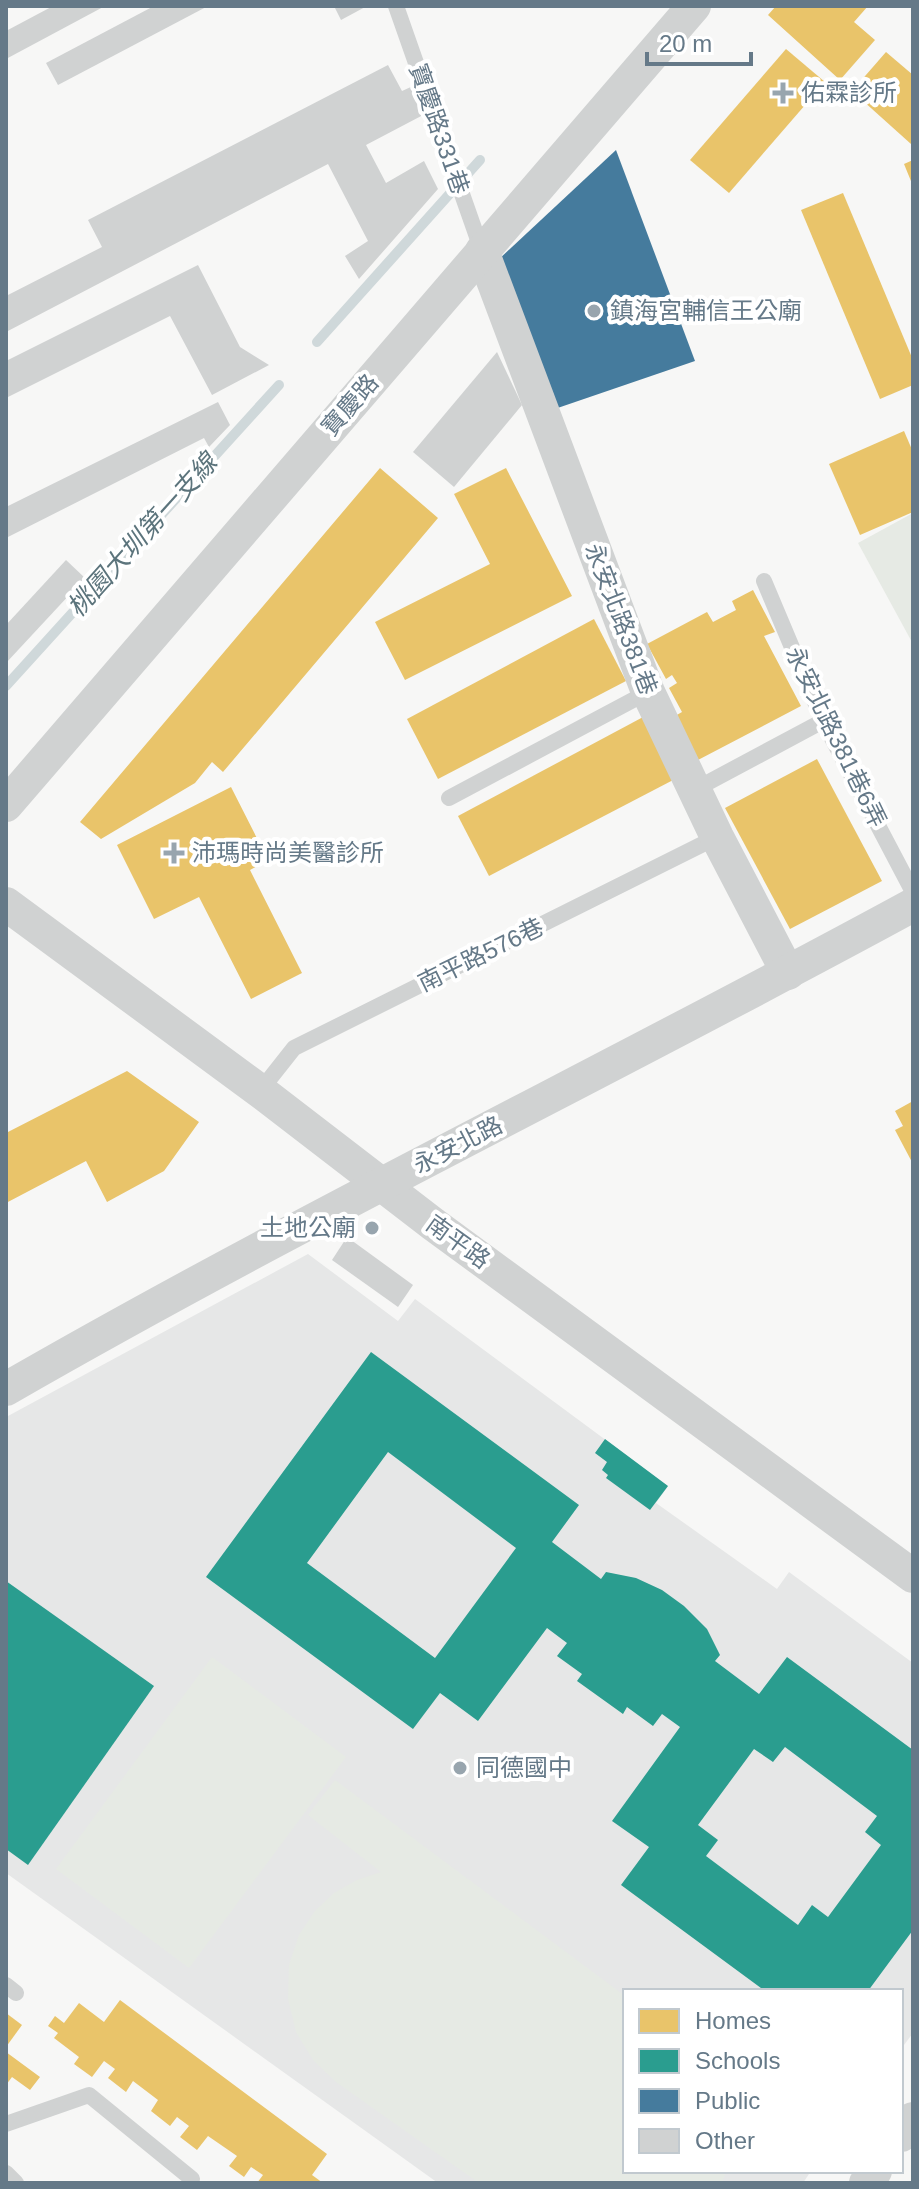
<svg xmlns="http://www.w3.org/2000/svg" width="919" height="2189" font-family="Helvetica,'Noto Sans TC',sans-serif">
	<rect width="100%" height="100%" fill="#f7f7f6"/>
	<polygon fill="#e6e7e7" points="308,1254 398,1321 415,1299 668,1486 656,1503 777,1589 789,1572 913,1663 913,2033 901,2049 901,1991 625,1991 625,2171 811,2171 803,2183 438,2183 6,1873 6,1420 8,1416"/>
	<g fill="#e6eae4">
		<polygon points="913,513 913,644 858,543"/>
		<polygon points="212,1657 346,1757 189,1968 56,1869"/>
		<polygon points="335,1780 625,1996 625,2171 726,2171 722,2183 479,2183 336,2082 313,2060 296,2032 288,1999 289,1965 299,1935 315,1911 334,1893 357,1880 381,1872 308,1815"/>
	</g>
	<g fill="#e9c46a">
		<polygon points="776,6 868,6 854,22 875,40 840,80 768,15"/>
		<polygon points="786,49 825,82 729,193 690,160"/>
		<polygon points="886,52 913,75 911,144 852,91"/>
		<polygon points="913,160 913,186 904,164"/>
		<polygon points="843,193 913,360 913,385 880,399 801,210"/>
		<polygon points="904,431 913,452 913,512 860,535 829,464"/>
		<polygon points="380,468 438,518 223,772 212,762 195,783 101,839 80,822"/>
		<polygon points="506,468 572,596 405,680 375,622 490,564 454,494"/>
		<polygon points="753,590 775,632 764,636 801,706 698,760 675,716 682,712 669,688 677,683 672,675 666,679 647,644 707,612 713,622 736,610 732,601"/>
		<polygon points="594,619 626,681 438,779 407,719"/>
		<polygon points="645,716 677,778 489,876 458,816"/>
		<polygon points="817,759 882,881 790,929 725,808"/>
		<polygon points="231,787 268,860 250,870 302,973 251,999 199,897 154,919 117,845"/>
		<polygon points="127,1071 199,1122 164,1171 107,1202 86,1161 6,1203 6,1133"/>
		<polygon points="913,1101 913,1164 895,1130 903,1126 895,1111"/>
		<polygon points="120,2000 327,2154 312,2175 323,2183 257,2183 263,2175 251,2167 244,2177 229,2166 237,2156 208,2136 197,2150 180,2137 189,2126 177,2117 170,2126 151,2111 158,2100 133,2081 126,2092 108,2078 115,2069 104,2061 92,2077 74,2064 79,2057 54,2038 58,2033 48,2026 55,2016 64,2023 79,2003 104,2022"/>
		<polygon points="6,2013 22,2025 6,2047"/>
		<polygon points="6,2052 40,2077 30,2090 12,2077 6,2085"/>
	</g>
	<g fill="#2a9d8f" fill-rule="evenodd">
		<path d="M371,1352L579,1505L552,1542L601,1579L606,1572L636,1578L662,1590L684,1606L707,1629L720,1655L715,1661L759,1694L787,1657L913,1750V1930L868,1991H765L621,1885L649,1847L612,1821L680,1727L662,1714L653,1726L627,1707L623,1714L577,1681L582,1674L557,1656L567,1643L547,1628L478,1721L440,1693L413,1729L206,1577ZM388,1452L516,1548L435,1658L307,1563ZM785,1747L877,1816L865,1832L881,1845L828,1917L812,1905L798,1925L706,1856L718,1840L698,1825L754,1749L773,1762Z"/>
		<polygon points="605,1439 668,1486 650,1510 606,1478 608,1475 602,1470 607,1462 595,1453"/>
		<polygon points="6,1581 154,1686 28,1865 6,1849"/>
	</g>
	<polygon fill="#457b9d" points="616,150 695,361 543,413 498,260"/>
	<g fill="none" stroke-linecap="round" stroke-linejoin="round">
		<g stroke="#cfd8da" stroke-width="10">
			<polyline points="317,342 480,160"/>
			<polyline points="6,686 279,385"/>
		</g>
	</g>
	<g fill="#d0d2d2">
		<polygon points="53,6 105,6 6,59 6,31"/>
		<polygon points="154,6 208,6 58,85 46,63"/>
		<polygon points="334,6 367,6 341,20"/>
		<polygon points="388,65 402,91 413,86 425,114 366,145 386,183 424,161 438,189 359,279 345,256 368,241 328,164 6,332 6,296 102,247 88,220"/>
		<polygon points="198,265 240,347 269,365 212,395 170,316 6,398 6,361"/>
		<polygon points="497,352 522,405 454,487 413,452"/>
		<polygon points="218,402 230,425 209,447 204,438 6,538 6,507"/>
		<polygon points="66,560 85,578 6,663 6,625"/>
		<polygon points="347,1237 413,1285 398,1307 332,1260"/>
	</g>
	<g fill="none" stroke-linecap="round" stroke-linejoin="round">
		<g stroke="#d0d2d2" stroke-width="16">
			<polyline points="396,6 482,251"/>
			<polyline points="764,581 823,721 913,892"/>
			<polyline points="694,790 823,721"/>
			<polyline points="449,798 648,692"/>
			<polyline points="260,1091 294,1048 717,837"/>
			<polyline points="6,1985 16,1993"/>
			<polyline points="6,2124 89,2095 192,2179"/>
			<polyline points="6,2173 16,2183"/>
		</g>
		<g stroke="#d0d2d2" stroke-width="34">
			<polyline points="482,251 648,692 717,837 788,973"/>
			<polyline points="6,805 694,6"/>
			<polyline points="6,904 260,1091 433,1224 913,1576"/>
			<path d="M6,1389C303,1218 612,1069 913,905"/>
			<polyline points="901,2135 913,2119"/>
			<polyline points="866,2183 875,2171"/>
		</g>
	</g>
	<g fill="#98a5ae" stroke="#fff" stroke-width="3">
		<path d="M779 81h8v8h8v8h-8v8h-8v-8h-8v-8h8z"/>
		<circle cx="594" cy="311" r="8"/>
		<path d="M170 841h8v8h8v8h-8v8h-8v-8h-8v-8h8z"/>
		<circle cx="372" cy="1228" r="8"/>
		<circle cx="460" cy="1768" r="8"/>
	</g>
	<g text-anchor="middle" stroke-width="8" stroke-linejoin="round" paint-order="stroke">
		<g font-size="24" fill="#657988" stroke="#fff" text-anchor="start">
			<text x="801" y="101">佑霖診所</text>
			<text x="610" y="319">鎮海宮輔信王公廟</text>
			<text x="192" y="861">沛瑪時尚美醫診所</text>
			<text x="356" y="1236" text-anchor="end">土地公廟</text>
			<text x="476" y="1776">同德國中</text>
		</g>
		<g font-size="24" fill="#657988" stroke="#fff">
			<text transform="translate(439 129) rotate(71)" y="8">寶慶路331巷</text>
			<text transform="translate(350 405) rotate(-49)" y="8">寶慶路</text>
			<text transform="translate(621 619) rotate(69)" y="8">永安北路381巷</text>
			<text transform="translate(836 737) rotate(64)" y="8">永安北路381巷6弄</text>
			<text transform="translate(481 955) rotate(-26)" y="8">南平路576巷</text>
			<text transform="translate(458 1145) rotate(-27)" y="8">永安北路</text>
			<text transform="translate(458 1242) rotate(36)" y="8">南平路</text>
		</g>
		<g font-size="26" font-style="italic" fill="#5c747c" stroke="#fff">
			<text transform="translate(142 535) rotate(-48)" y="9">桃園大圳第一支線</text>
		</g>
	</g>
	<rect width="919" height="2189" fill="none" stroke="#657988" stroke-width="16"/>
	<rect x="623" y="1989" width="280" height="184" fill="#ffffff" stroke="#c1c9cf" stroke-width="2"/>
	<rect x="639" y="2009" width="40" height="24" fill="#e9c46a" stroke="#c1c9cf" stroke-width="2"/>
	<text x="695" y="2029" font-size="24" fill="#657988">Homes</text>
	<rect x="639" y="2049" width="40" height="24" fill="#2a9d8f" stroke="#c1c9cf" stroke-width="2"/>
	<text x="695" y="2069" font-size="24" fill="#657988">Schools</text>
	<rect x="639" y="2089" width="40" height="24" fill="#457b9d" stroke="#c1c9cf" stroke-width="2"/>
	<text x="695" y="2109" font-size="24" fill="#657988">Public</text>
	<rect x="639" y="2129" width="40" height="24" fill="#d0d2d2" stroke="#c1c9cf" stroke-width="2"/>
	<text x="695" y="2149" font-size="24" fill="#657988">Other</text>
	<path d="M647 52v12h104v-12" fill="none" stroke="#657988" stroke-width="4"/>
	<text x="659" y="52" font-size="24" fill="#657988" stroke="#ffffff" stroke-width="6" paint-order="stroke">20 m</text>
</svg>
